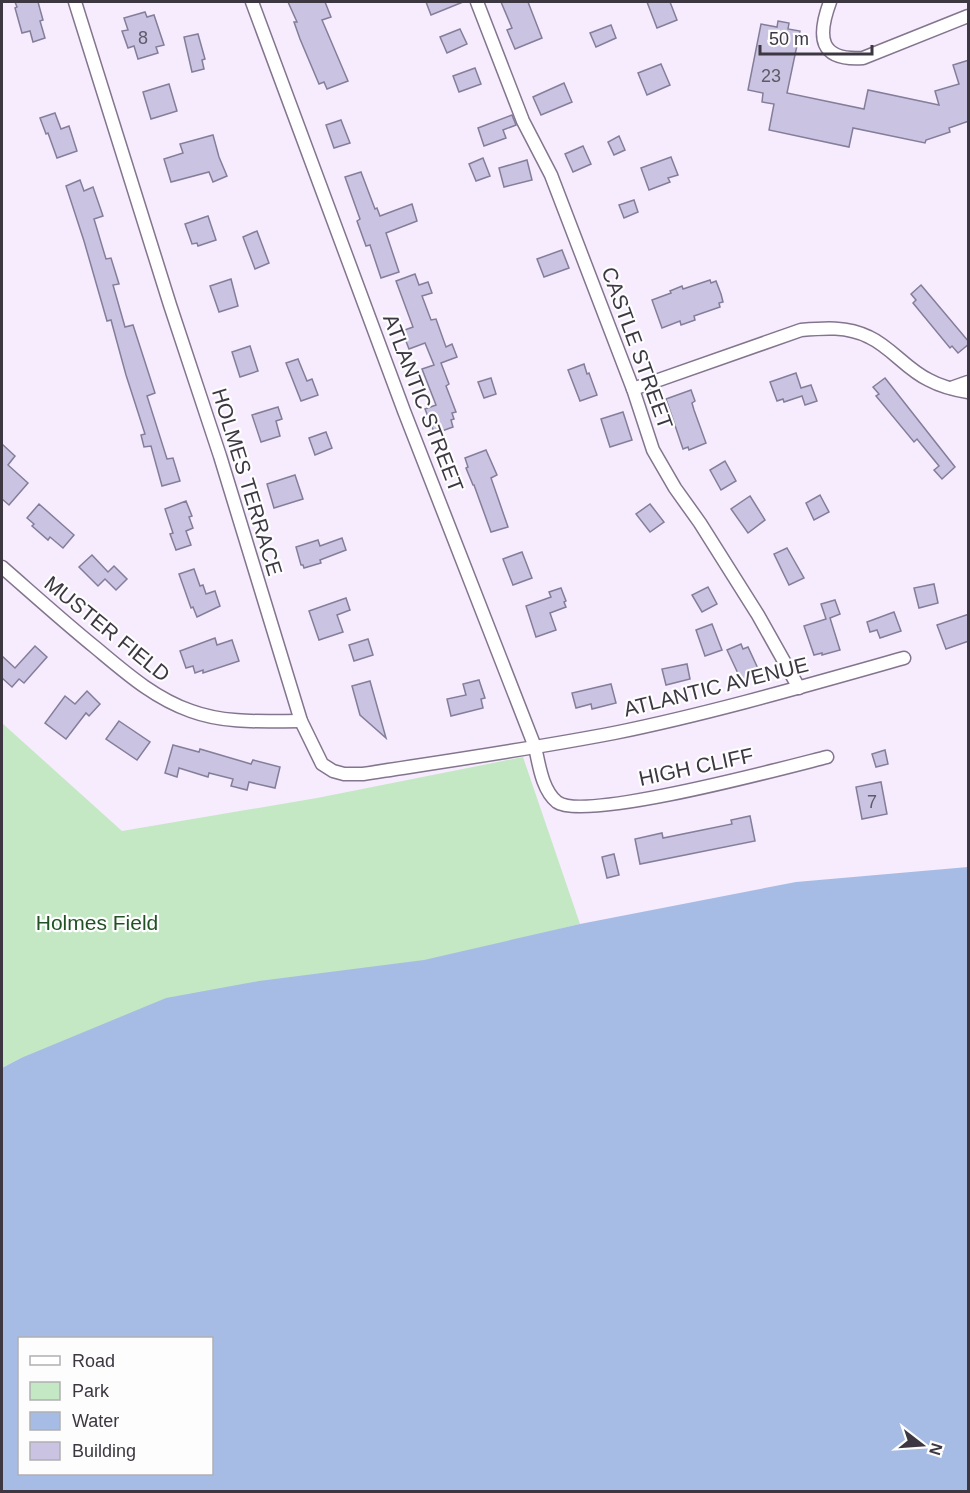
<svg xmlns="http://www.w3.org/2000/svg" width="970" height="1493" font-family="Arial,sans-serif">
	<rect width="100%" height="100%" fill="#f6ecfd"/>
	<polygon fill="#c4e8c4" points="2,723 122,831 317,798 523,757 580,924 21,1058 2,1068"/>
	<path fill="#a7bce4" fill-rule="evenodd" d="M968,867V1491H2V1068L21,1058L166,998L259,981L424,960L580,924L796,882ZM20,1338H212V1474H20Z"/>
	<g fill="#cac3e1" stroke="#847e9a" stroke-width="1.5">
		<polygon points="15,2 38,2 43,20 40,21 45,38 33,42 30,31 22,33 15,8 17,7"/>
		<polygon points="288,2 325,2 331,17 322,20 348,81 327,89 324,82 319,84 300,39 294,22 297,22"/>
		<polygon points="426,2 463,2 431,15"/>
		<polygon points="501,2 528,2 542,38 515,49 507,30 512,28"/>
		<polygon points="647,2 670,2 677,20 657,28"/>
		<polygon points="145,12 147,17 154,15 164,45 156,47 158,53 138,59 134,46 128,48 122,31 128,30 124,18"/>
		<polygon points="778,21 789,23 788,29 800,31 787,93 864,109 868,90 939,105 935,91 959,84 953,65 969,60 969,121 949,128 950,132 926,140 925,143 853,128 849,147 769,130 774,104 762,102 763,93 748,90 761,24 777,27"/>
		<polygon points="611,25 616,38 596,47 590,33"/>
		<polygon points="460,29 467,44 447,53 440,37"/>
		<polygon points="198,34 205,59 202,60 204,69 192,72 184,37"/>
		<polygon points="661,64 670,85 647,95 638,73"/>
		<polygon points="475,68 481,84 459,92 453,76"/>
		<polygon points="564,83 572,102 541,115 533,97"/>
		<polygon points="169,84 177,111 151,119 143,92"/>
		<polygon points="55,113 61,129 69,126 77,151 57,158 48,133 46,134 40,118"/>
		<polygon points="512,115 516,125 503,130 506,138 484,146 478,128"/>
		<polygon points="341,120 350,143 334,148 326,125"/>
		<polygon points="213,135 219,157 227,176 213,182 209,172 171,182 164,159 183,153 180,144"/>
		<polygon points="619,136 625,150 614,155 608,142"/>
		<polygon points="583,146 591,164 573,172 565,154"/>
		<polygon points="671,157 678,175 668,178 670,182 649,190 641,168"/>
		<polygon points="483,158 490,176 476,181 469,164"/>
		<polygon points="527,160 532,180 504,187 499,168"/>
		<polygon points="361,172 375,209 377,208 380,216 412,204 417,221 386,233 399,272 381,278 370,245 366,246 357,221 360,219 345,177"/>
		<polygon points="80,180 84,191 93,187 103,216 94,219 106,259 111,258 119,284 113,285 125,327 133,325 155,393 147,396 167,459 173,458 180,481 162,486 151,446 144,447 141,435 145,434 126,375 111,320 107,321 84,241 66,186"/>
		<polygon points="634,200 638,212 624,218 619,205"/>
		<polygon points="208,216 216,240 198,246 197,243 192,244 185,224"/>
		<polygon points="257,231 269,263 255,269 243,237"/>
		<polygon points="562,250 569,268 544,277 537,259"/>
		<polygon points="415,274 419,285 428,282 432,293 422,296 431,320 436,319 446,347 452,344 457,357 441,363 449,384 446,386 456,412 452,413 454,419 451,420 453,427 439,432 438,430 434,432 425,409 436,405 422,369 434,365 425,343 409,349 402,331 413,327 396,281"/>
		<polygon points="231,279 238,306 219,312 210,286"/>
		<polygon points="710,280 711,283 716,281 721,294 723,302 719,303 720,307 694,316 695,320 681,325 680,321 662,328 652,300 671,293 670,291 682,286 683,289"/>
		<polygon points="921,285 969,342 969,344 958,353 952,346 950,348 913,303 916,300 911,294"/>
		<polygon points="250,346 258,371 240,377 232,352"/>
		<polygon points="298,359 307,381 312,379 318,395 301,401 286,363"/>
		<polygon points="584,364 587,374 589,373 597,395 580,401 568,370"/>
		<polygon points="796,373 801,388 811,385 817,401 805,405 802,396 784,402 783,399 777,401 770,382"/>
		<polygon points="491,378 496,394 484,398 478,382"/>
		<polygon points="885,378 955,467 942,479 934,470 939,466 917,439 914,442 876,396 879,394 873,387"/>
		<polygon points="691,390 695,401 692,403 694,410 706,443 689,450 688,447 683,449 666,399"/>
		<polygon points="278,407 282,419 276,421 280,436 261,442 252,415"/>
		<polygon points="623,412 632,440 610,447 601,419"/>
		<polygon points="326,432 332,448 315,455 309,438"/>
		<polygon points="2,444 15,456 8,465 28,483 9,505 2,499"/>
		<polygon points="486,450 497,475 491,478 508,527 491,532 474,485 473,485 466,468 468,467 465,458"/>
		<polygon points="725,461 736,481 721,490 710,470"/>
		<polygon points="295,475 303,499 274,508 267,484"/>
		<polygon points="820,495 829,512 814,520 806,503"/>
		<polygon points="750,496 765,520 748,533 731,509"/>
		<polygon points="186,501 192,516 189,517 193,528 186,531 191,545 176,550 170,534 173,533 165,509"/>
		<polygon points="39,504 74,535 63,548 50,537 48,540 32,526 34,524 27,518"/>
		<polygon points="650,504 664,522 650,532 636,514"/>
		<polygon points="342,538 346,550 320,560 321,563 304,568 303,565 301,565 296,547 318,540 320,546"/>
		<polygon points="787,548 804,578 789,585 774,554"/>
		<polygon points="522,552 532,578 513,585 503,559"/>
		<polygon points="92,555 108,572 114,566 127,579 116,590 105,579 98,586 79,567"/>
		<polygon points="194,569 200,586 203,585 206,594 215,591 220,606 197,617 193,607 191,608 179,574"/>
		<polygon points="934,584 938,603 919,608 914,588"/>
		<polygon points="708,587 717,604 702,612 692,595"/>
		<polygon points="561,588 566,601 564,602 566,607 550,613 556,630 536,637 526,606 551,597 549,592"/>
		<polygon points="346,598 350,610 337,615 343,632 319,640 309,611"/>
		<polygon points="835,600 840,614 830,618 840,650 822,655 822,653 814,655 804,626 826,619 821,604"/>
		<polygon points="894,612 901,631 880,638 877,630 870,632 867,622"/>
		<polygon points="969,614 969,641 946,649 937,625"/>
		<polygon points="712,624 722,650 705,656 696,630"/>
		<polygon points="215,638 217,645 232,640 239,661 203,673 203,670 195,673 193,666 186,668 180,651"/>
		<polygon points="368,639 373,655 354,661 349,645"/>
		<polygon points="741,644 743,649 748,647 760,673 742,682 727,650"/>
		<polygon points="35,646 47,657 24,683 19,679 12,687 2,678 2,656 15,668"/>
		<polygon points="687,664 690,679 666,685 662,669"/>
		<polygon points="479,680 485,698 481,699 483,708 451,716 447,699 466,695 463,684"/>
		<polygon points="370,681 386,738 360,715 352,686"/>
		<polygon points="611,684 616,703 592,709 591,704 576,708 572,693"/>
		<polygon points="87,691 100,704 89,716 86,713 66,739 45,723 65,696 75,704"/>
		<polygon points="119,721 150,742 137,760 106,739"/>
		<polygon points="173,745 199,752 200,749 251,764 253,760 280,767 275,788 249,782 247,790 231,786 233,779 209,773 208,777 179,768 177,777 165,773"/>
		<polygon points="885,750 888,764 876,767 872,754"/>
		<polygon points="881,782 887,814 862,819 856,787"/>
		<polygon points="750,816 755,841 640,864 635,839 662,833 663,838 732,824 731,820"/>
		<polygon points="614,854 619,875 607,878 602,857"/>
	</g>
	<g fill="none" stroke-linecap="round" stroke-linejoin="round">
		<defs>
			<g id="minor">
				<path d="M75,2L170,305L220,456L301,721L322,764L333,771L344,774H363C447,761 531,749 614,733C712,713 808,685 904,658"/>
				<path d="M252,2L404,411L535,747C539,764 542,790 557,802C584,822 787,767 827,757"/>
				<polyline points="477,2 523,121 551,175 633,389 653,450 675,488 700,523 758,615 799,688"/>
				<path d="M830,2C817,37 819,61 863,58L968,16"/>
				<polyline points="951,388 968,382"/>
				<path d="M633,389L801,330C824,328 847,326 869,337C891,347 907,370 929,380C940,386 955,390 968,392"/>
				<path d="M2,567C33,594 64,622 96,648C126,673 154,698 191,711C226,724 265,721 301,721"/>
			</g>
		</defs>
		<use href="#minor" stroke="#83758e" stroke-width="15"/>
		<use href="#minor" stroke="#fff" stroke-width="12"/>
	</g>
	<g text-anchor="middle" stroke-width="4.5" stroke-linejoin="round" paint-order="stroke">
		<g font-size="18" fill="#605a6a">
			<text x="143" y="44">8</text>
			<text x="771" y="82">23</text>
			<text x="872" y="808">7</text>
		</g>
		<g font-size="21" fill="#3d3742" stroke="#fdfdfd">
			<text transform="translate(637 348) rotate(70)" y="7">CASTLE STREET</text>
			<text transform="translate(423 403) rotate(69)" y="7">ATLANTIC STREET</text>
			<text transform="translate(247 482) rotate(73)" y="7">HOLMES TERRACE</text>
			<text transform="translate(107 629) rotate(39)" y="7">MUSTER FIELD</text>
			<text transform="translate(716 687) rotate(-14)" y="7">ATLANTIC AVENUE</text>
			<text transform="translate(696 767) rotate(-12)" y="7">HIGH CLIFF</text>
		</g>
		<g font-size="21" fill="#205224" stroke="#fdfdfd">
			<text x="97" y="930">Holmes Field</text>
		</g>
	</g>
	<rect width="970" height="1493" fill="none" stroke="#3d3742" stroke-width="6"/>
	<rect x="18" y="1337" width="195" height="138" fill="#fdfdfd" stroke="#b0aeb2" stroke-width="1.5"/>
	<rect x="30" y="1356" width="30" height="9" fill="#ffffff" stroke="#b0aeb2" stroke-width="1.5"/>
	<text x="72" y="1367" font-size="18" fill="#3d3742">Road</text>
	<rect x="30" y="1382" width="30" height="18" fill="#c4e8c4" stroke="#b0aeb2" stroke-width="1.5"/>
	<text x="72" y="1397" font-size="18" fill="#3d3742">Park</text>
	<rect x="30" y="1412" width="30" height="18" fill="#a7bce4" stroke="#b0aeb2" stroke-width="1.5"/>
	<text x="72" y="1427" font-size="18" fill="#3d3742">Water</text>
	<rect x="30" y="1442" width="30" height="18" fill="#cac3e1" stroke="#b0aeb2" stroke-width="1.5"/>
	<text x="72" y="1457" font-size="18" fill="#3d3742">Building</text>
	<g transform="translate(922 1445) rotate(107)" stroke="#fdfdfd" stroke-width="4.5" paint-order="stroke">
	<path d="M0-4.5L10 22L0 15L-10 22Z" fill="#3d3742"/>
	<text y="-9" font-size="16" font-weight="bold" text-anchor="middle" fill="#3d3742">N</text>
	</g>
	<path d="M760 45v9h112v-9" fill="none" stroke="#3d3742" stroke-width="3"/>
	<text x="769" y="45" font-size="18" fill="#3d3742" stroke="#fdfdfd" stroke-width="4.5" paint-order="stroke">50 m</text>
</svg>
